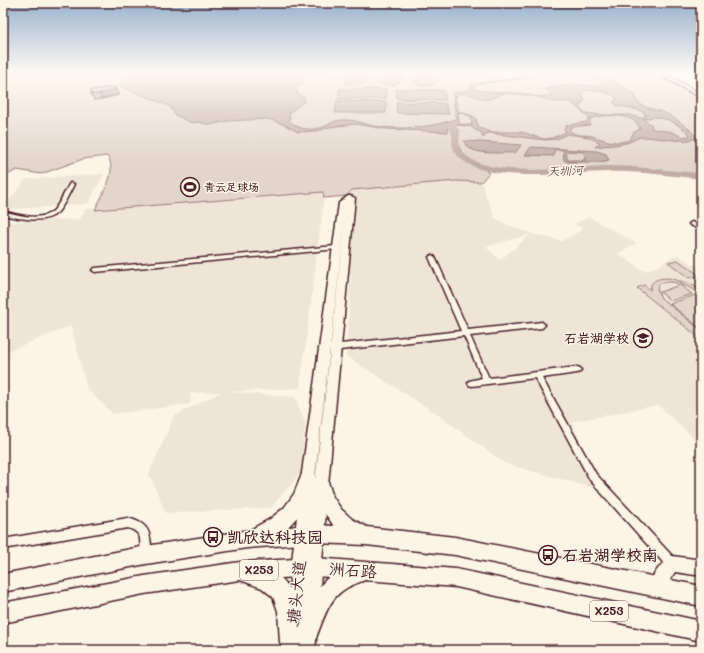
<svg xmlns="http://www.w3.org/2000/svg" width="704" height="653" font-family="Mali,'LXGW WenKai TC',sans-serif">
	<rect width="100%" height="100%" fill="#fcf5e5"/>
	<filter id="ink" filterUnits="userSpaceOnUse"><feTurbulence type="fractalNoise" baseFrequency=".025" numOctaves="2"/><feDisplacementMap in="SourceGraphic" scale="8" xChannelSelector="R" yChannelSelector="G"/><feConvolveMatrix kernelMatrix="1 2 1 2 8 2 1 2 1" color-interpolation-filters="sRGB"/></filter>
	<g filter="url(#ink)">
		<g fill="#eee5d7" fill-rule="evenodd">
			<polygon points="682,73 701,73 701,88 679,76"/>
			<polygon points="104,174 88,204 3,210 3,208 26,179"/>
			<path d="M456,181L481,182L495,218L508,225L533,234L562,241L583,229L574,224L589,217L636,243L618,254L644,271L658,266L670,258L678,255L701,269V445L658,405L572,422L600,490L506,464L437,414L346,356L351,275L344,260L352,190ZM531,234L500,260L486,247Z"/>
			<polygon points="323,192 324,198 300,388 228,392 295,397 305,422 301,472 271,508 166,513 149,474 174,416 221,392 191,393 190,404 113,414 87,389 71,326 3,353 3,222 81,219 85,209"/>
		</g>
		<g fill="#e2d5ca" stroke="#967a7a">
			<path d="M3,73H654L701,99V175L604,168L573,171L512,172L490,168L486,171L489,173L481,182L456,181L352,190L347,196L324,198L323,192L95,210C101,196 119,171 107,156L83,159L41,174L17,170L3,177Z"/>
			<polygon points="678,260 700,276 689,278 668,262"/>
			<path d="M668,278L688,283L701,290V295C690,287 674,278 659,284L657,289L661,298L701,330V339L637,288L644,285L650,290C650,280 659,278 668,278Z"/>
			<polygon points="680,285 692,294 671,301 660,292"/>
			<polygon points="698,294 701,297 701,329 670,304"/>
		</g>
		<g fill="#c0aca5" stroke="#917474" fill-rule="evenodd">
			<path d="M127,73H308L302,79L303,80L302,84L298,86L296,89L298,94L304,98L305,101L290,112L289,120C296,130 313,131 323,127C331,124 336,119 346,120C356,120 364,124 373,126C401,130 429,128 456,119L453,93L470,90L471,84L528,76L532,73H535V75L530,78L477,84L473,87L474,89L489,92L521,93L538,97L552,95L545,89L576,84L599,87L603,84C592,71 572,78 558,73H596L627,89L636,95L635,98C641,109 655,109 665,113C672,116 695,131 696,138C683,144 657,137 643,137C636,137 632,142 626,143C616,146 605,145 595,147L600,144L599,142L588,137L567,134L557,139L545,140L489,133L485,134V137H482V133L475,130L472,127L459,125L447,129L448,132L386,129L355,124L330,127L317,131L298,132L283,124L268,119L228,121L210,125L198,122L192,123L175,115L171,108L167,105L122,87L120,85ZM587,90C597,91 610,90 617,99L613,102L616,105L639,110L647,115L641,118L629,115H600L586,113L580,109V104L585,101L581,93ZM466,93L487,100L504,93L539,97L553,102H571L589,118L587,122L567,125L564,129L566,132L552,138L544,139L522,132H490L479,128L475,117L458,111L455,97L460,94ZM458,112L471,116L472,125L459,124ZM602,116C614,115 636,115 640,129L634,132L629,140C615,145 605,140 592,136C584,134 574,137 569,129L571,127L590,125V120L592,118ZM653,117C667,117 679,125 689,133L690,136L682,137L672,132L654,129L651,128L652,125L643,119Z"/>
			<polygon points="349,73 366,73 367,76 364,79 367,82 359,84 346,84 347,78 345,75"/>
			<path d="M377,73L399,74L403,77C397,89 385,86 374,82L382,79L381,75Z"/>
			<path d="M414,74H432L438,78L437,82C429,89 416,87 410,78Z"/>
			<polygon points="340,89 386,89 386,99 338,99"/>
			<polygon points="396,89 443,90 446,100 397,99"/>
			<polygon points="337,101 386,102 386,113 335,113"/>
			<polygon points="396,102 445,103 449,114 397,113"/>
			<path d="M464,141H468L521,145L515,153C502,152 468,157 464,141Z"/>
			<path d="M531,147L596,151L606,154L609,160L601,162H568L564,160L563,152L565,150H554V156L525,155ZM567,151L584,152L585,160H568L565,153Z"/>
		</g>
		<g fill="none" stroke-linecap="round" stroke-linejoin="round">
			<path fill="#c0aca5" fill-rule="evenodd" d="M449,125H455L460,131C460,137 458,144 461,149C478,181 576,167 607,166C638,166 670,171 701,173V179C670,176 638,171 607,172C570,172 486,185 459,157C447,145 457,137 448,127Z"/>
			<defs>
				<g id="street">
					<path d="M70,183L74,184C70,192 64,205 58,212C46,225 18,218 3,215V211C17,215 43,222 54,210C60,203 65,191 70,183Z"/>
					<polygon points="692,222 701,226 701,230 690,225 689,224"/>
					<polygon points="346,245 348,246 348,248 95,272 92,270 95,268"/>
					<polygon points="432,255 435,257 468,330 542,322 545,325 542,328 470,336 489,378 577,367 580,368 581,370 580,372 577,373 542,378 596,474 676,560 677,564 676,568 672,569 668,568 590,480 535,378 472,386 469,385 468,383 469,381 482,378 464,336 331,351 328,350 327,348 328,346 331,345 461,331 429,257"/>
					<path d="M128,518C145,523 150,528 151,546C151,550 152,554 150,559L146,560L142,559C137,545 147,534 128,528L3,549V539Z"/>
				</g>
				<g id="secondary">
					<path d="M348,196H351L355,198L328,485L318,612L316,618L310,620L304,618L302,613L300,622L294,624L288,622L286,616L301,480L339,203ZM347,204L314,485V488L315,480Z"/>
					<path d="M672,556L695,559L701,558V574L695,575L675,572L662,592L656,594L650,592L648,586C652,576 662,561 672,556Z"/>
					<polygon points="309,622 315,624 317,630 315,650 297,650 303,624"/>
				</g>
				<g id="primary">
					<polygon points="657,73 664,73 701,94 701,98"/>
					<path d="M308,472L314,474L316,479L321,477L327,479L333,497L341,509L352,519L367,527L455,537L701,586V606L455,555L366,545L316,543L247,548L146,564L3,592V574L146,546L250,530L270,519L284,508L294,494L302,474ZM313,487L321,508L334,526L316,525L288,527L301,513Z"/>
					<path d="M315,558L456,569L701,621V641L456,587L365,580C358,583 351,585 345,589C327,600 323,622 315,640L308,643L301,640L300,638V642L297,649H283L280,642L278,611L273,597L262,588L240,580L144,594L3,623V603L144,576L240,562ZM315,576L329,577C313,590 307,611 299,629C298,611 295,591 281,578Z"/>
				</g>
			</defs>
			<use href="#street" stroke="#4a1f2b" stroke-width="3"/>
			<use href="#secondary" stroke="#4a1f2b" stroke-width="3"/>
			<use href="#primary" stroke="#4a1f2b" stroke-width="3"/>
			<use href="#street" fill="#fcf5e5" fill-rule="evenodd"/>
			<use href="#secondary" fill="#fcf5e5" fill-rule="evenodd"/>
			<use href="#primary" fill="#fcf5e5" fill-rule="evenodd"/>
		</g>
		<polygon fill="#b2a59d" stroke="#4a1f2b" points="118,93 118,95 102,99 94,100 91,94"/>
		<polygon fill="#918680" stroke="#4a1f2b" points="115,87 118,95 102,99 99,94"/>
		<polygon fill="#cfc0b7" stroke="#4a1f2b" points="115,87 116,89 99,94 91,94 91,90"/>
	</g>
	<linearGradient id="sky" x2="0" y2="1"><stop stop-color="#98b1cd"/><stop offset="0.44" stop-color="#fefaf3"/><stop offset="1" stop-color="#fefaf3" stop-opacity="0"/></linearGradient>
	<rect width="704" height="165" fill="url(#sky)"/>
	<defs>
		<symbol id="stadium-ring" viewBox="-11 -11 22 22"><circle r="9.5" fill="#fcf5e5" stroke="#4a1f2b" stroke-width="1.5"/><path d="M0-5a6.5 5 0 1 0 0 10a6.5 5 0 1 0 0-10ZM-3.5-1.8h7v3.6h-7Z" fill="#4a1f2b"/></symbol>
		<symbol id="school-ring" viewBox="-11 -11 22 22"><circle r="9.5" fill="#fcf5e5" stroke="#4a1f2b" stroke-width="1.5"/><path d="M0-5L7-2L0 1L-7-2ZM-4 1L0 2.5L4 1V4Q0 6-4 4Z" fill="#4a1f2b"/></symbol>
		<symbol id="bus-ring" viewBox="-11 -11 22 22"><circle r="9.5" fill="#fcf5e5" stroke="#4a1f2b" stroke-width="1.5"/><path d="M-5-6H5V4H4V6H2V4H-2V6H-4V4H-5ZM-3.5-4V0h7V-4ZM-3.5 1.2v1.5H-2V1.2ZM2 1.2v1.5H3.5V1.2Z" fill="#4a1f2b"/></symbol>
	</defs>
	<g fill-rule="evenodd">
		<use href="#stadium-ring" x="179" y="176" width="22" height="22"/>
		<use href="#school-ring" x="632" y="327" width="22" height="22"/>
		<use href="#bus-ring" x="202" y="526" width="22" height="22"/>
		<use href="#bus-ring" x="537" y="544" width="22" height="22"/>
	</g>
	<g text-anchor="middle" stroke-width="3" stroke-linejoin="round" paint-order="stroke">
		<g font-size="11" font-weight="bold" fill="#4a1f2b" stroke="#fcf5e5" text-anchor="start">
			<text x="204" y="191">青云足球场</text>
		</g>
		<g font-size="12" font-style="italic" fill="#6d4950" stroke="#fcf5e5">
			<text transform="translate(565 171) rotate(-2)" y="4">天圳河</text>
		</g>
		<g fill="#fcf5e5" stroke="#7f5f63" stroke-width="1">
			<rect x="240" y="560" width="38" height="20" rx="3"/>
			<rect x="590" y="601" width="38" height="20" rx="3"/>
		</g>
		<g font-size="12" font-weight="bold" fill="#4a1f2b">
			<text x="259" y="574">X253</text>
			<text x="609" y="615">X253</text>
		</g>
		<g font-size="13" font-weight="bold" fill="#4a1f2b" stroke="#fcf5e5" text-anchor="end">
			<text x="629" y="343">石岩湖学校</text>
		</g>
		<g font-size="16" font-weight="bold" fill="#4a1f2b" stroke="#fcf5e5" text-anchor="start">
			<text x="227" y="543">凯欣达科技园</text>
			<text x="562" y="561">石岩湖学校南</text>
		</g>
		<g font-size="16" fill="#4a1f2b" stroke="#fcf5e5">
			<text transform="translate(353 570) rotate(4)" y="6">洲石路</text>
			<text transform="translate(296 592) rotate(-84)" y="6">塘头大道</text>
		</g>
	</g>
	<rect width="704" height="653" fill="none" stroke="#fcf5e5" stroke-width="16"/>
	<rect x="8" y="8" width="688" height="637" fill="none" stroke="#4a1f2b" stroke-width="1.5" filter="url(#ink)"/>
</svg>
